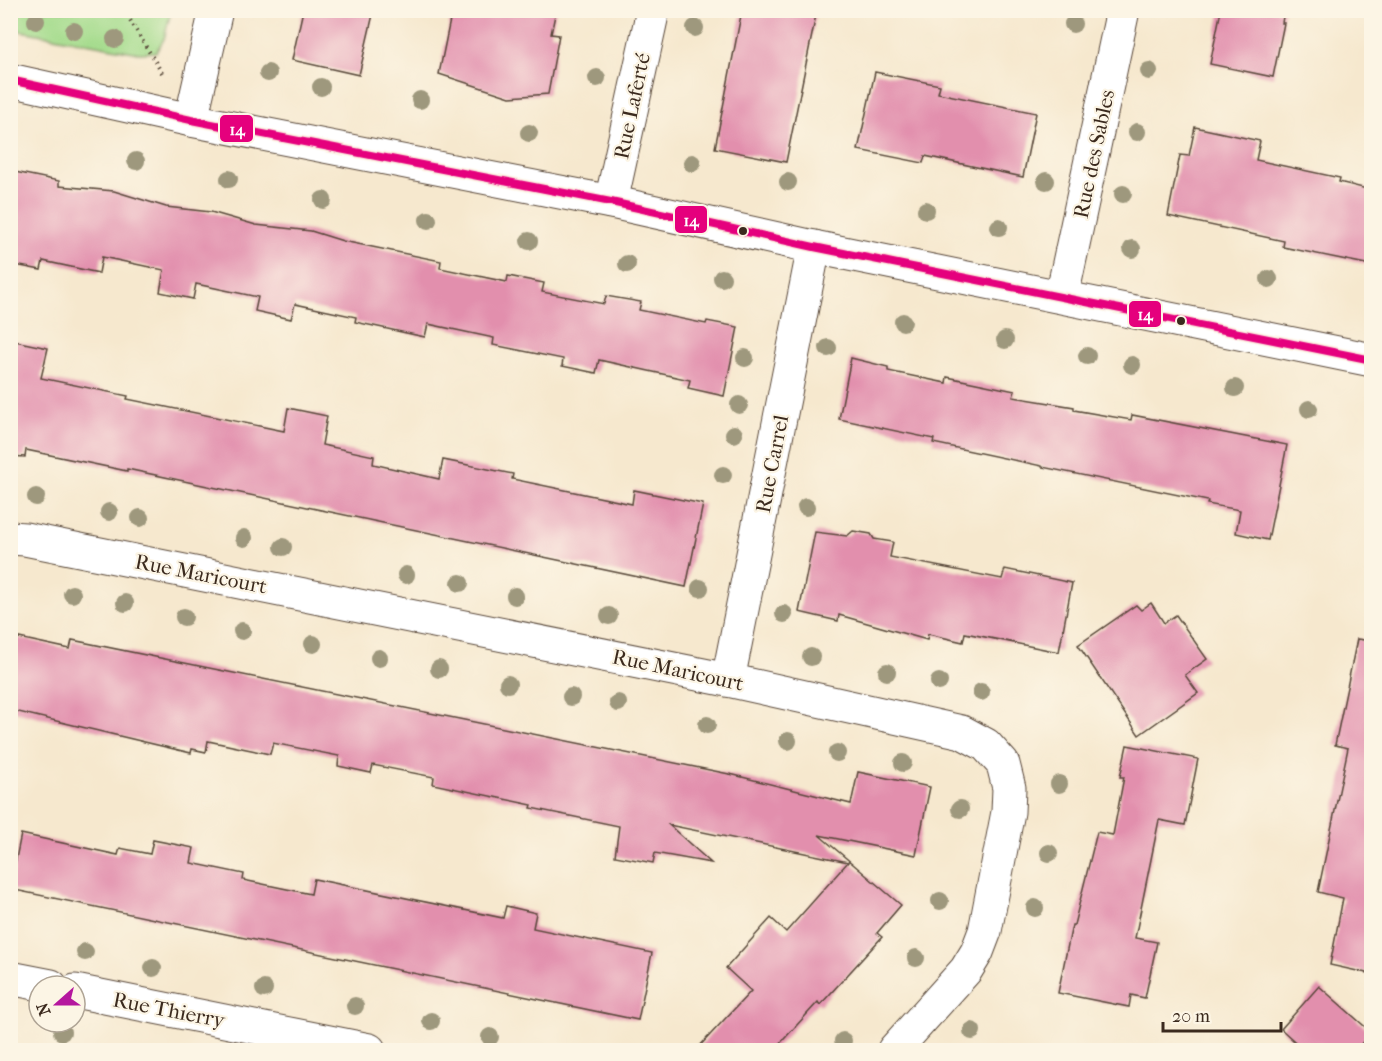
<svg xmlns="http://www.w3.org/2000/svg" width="1382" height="1061" font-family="'IM FELL French Canon',serif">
	<rect width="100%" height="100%" fill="#fcf5e5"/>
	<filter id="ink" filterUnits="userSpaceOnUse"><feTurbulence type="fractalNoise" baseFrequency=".0167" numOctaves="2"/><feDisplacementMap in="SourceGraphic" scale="12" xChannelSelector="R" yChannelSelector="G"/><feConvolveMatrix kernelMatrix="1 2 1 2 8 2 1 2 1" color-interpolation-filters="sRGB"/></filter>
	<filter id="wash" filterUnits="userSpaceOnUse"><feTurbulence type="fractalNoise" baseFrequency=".008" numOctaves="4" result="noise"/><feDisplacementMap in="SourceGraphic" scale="24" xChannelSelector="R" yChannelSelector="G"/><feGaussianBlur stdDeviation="1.35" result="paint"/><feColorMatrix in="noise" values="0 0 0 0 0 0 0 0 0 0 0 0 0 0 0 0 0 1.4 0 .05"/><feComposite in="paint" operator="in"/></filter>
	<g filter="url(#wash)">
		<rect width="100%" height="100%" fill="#f6e8ce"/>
		<polygon fill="#a5dc8d" stroke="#708356" stroke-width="1.5" points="10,11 11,10 171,11 164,39 156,52 139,53 11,29"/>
		<g id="blocks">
			<g fill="#e28fad">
				<polygon points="303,10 374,10 359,75 292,60"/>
				<polygon points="452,10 556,10 551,34 559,35 548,94 510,97 439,74"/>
				<polygon points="742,10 817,10 786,162 715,148"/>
				<polygon points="1221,10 1284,10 1282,23 1284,23 1273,77 1210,64"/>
				<polygon points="875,72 940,85 938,93 1036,113 1023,177 925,156 923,163 858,150"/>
				<polygon points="1195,127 1260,141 1256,160 1340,178 1339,182 1371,190 1371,265 1283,247 1284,241 1168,216 1180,155 1189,156"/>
				<polygon points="10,171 59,181 59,186 114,191 166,207 211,212 256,225 311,231 343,241 441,261 440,268 507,282 508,276 544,283 542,292 604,304 606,296 641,302 639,310 706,324 707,321 738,327 724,396 688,388 690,380 599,360 596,373 562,366 563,359 493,345 494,338 428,324 425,337 355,322 356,317 295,304 291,319 255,311 258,297 196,284 193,299 160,292 164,270 102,257 99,273 43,261 41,270 10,264"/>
				<polygon points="10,340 48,348 41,378 128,396 127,399 284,431 288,408 327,416 322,445 374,456 373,464 439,479 443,460 513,474 512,479 632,504 634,490 703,504 686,587 127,469 127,471 26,450 25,457 10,456"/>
				<polygon points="851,358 888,367 888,371 946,383 947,377 1015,391 1013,397 1074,407 1074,410 1131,420 1132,415 1287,445 1268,540 1236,533 1240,510 1207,504 1208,501 1042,467 1042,466 933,443 934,439 839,419"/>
				<polygon points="853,531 871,534 874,539 893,542 890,557 1002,579 1005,569 1072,583 1059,652 965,633 963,642 928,634 927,640 839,615 838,621 799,612 815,532 847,536"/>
				<polygon points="1151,603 1164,623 1176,615 1207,659 1185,675 1198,693 1139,735 1078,645 1136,605 1141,610"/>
				<polygon points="10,636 70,649 72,640 734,775 851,804 858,772 930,787 916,855 819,835 901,905 877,933 882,937 820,1005 818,1002 774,1050 696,1050 751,991 726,968 771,918 786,932 848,862 669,825 711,863 655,853 653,863 615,856 619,826 531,808 532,805 433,784 434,777 373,765 371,773 338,766 339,756 273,743 270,754 208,741 206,752 192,749 191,753 10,710"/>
				<polygon points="1357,639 1371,641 1371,974 1330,965 1343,898 1318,892 1348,748 1335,745"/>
				<polygon points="1127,745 1198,759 1185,825 1159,820 1135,938 1157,942 1145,998 1131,995 1129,1007 1058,993 1072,925 1074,925 1097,832 1113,835 1124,777 1120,777"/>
				<polygon points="21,834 118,855 120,848 150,854 153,840 194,848 191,863 244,874 243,880 311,894 314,879 503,918 506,906 536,913 533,928 652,953 638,1020 10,889"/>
				<polygon points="1319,986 1371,1032 1356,1050 1304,1050 1281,1029"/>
			</g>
		</g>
	</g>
	<g filter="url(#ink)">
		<use href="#blocks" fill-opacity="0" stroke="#574638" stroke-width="1.5"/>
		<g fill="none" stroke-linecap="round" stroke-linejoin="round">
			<defs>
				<g id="minor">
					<polyline points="10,80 191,120 611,202 814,247 1372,360"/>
					<polyline points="191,120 216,10"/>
					<polyline points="611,202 653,10"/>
					<polyline points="1062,296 1123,10"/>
					<polyline points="10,538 25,539 728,680 962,732 986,745 1003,764 1009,788 1008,812 985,931 977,952 966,970 894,1050"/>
					<polyline points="728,680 814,247"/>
					<polyline points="10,978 51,986"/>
					<polyline points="75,991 369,1050"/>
				</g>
			</defs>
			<use href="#minor" stroke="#574638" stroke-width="35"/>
			<polyline stroke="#574638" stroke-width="4" stroke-dasharray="1.5 4.5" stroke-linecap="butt" points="124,10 162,73"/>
			<use href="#minor" stroke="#fff" stroke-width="33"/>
			<defs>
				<polyline id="bus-1" points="10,80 191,120 611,202 814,247 1372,360"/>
			</defs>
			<use href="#bus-1" stroke="#fcf5e5" stroke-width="12"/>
			<use href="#bus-1" stroke="#e5007d" stroke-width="8"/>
		</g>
		<g fill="#9e987d">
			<circle cx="36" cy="21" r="9"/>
			<circle cx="1073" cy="24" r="9"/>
			<circle cx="695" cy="28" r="9"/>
			<circle cx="74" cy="31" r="9"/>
			<circle cx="115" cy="39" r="9"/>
			<circle cx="1149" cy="71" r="9"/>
			<circle cx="268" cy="73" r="9"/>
			<circle cx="597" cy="78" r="9"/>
			<circle cx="321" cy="87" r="9"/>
			<circle cx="420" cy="100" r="9"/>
			<circle cx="1137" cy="132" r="9"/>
			<circle cx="529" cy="133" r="9"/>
			<circle cx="136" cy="161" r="9"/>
			<circle cx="692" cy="163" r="9"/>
			<circle cx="229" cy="179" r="9"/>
			<circle cx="1046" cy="181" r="9"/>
			<circle cx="788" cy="182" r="9"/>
			<circle cx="1123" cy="194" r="9"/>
			<circle cx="323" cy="200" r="9"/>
			<circle cx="926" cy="210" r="9"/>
			<circle cx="428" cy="220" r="9"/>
			<circle cx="999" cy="227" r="9"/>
			<circle cx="529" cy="241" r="9"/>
			<circle cx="1132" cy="249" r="9"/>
			<circle cx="627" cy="264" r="9"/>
			<circle cx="722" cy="278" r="9"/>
			<circle cx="1269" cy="279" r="9"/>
			<circle cx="903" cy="322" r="9"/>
			<circle cx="1005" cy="340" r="9"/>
			<circle cx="828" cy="348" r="9"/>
			<circle cx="1087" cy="356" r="9"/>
			<circle cx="745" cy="358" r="9"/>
			<circle cx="1132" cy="365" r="9"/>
			<circle cx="1235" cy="388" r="9"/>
			<circle cx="739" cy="405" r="9"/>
			<circle cx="1309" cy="409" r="9"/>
			<circle cx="734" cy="434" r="9"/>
			<circle cx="723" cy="475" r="9"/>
			<circle cx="36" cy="497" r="9"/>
			<circle cx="806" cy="507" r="9"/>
			<circle cx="109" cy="512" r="9"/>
			<circle cx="140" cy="518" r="9"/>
			<circle cx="244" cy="538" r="9"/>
			<circle cx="283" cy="547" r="9"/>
			<circle cx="406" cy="575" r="9"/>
			<circle cx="460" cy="583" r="9"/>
			<circle cx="700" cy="588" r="9"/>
			<circle cx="72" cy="594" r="9"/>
			<circle cx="515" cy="596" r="9"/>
			<circle cx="125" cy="603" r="9"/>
			<circle cx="784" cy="614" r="9"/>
			<circle cx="609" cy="616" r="9"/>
			<circle cx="184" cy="617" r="9"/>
			<circle cx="242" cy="631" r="9"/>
			<circle cx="313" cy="644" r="9"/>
			<circle cx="811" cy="657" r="9"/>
			<circle cx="379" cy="658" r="9"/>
			<circle cx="439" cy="669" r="9"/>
			<circle cx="887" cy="672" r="9"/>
			<circle cx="939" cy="682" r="9"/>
			<circle cx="508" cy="684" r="9"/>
			<circle cx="981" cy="692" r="9"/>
			<circle cx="571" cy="697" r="9"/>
			<circle cx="618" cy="703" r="9"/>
			<circle cx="707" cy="725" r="9"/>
			<circle cx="788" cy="741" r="9"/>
			<circle cx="837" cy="753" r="9"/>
			<circle cx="903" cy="763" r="9"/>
			<circle cx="1059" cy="784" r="9"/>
			<circle cx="960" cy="809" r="9"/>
			<circle cx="1049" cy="853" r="9"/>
			<circle cx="940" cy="901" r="9"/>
			<circle cx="1035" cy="908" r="9"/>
			<circle cx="85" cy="952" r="9"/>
			<circle cx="916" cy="958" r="9"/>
			<circle cx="153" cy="968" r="9"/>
			<circle cx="264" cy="989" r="9"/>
			<circle cx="355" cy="1006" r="9"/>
			<circle cx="431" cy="1021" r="9"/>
			<circle cx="972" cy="1031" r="9"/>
			<circle cx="62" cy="1032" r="9"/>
			<circle cx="490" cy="1037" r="9"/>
			<circle cx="843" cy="1041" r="9"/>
		</g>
	</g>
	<g fill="#3b2a1e" stroke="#fcf5e5" stroke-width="2">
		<circle cx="743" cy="231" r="5"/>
		<circle cx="1181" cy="321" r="5"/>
	</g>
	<g text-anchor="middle" stroke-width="4.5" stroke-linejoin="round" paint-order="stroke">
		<g font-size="21" fill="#3b2a1e" stroke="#fcf5e5">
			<text transform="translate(632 106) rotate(-78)" y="7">Rue Laferté</text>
			<text transform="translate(1094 154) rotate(-78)" y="7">Rue des Sables</text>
			<text transform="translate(772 464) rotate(-79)" y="7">Rue Carrel</text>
			<text transform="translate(201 574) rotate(11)" y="7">Rue Maricourt</text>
			<text transform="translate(678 670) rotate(12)" y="7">Rue Maricourt</text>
			<text transform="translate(169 1010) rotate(11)" y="7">Rue Thierry</text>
		</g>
	</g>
	<g stroke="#fcf5e5" stroke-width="2">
		<rect x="219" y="114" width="35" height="29" rx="6" fill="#e5007d"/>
		<rect x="674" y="205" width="34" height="29" rx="6" fill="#e5007d"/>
		<rect x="1128" y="300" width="34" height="28" rx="6" fill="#e5007d"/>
	</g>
	<g font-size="16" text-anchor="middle" font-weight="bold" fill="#fff">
		<text x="237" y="135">14</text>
		<text x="691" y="226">14</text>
		<text x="1145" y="320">14</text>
	</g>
	<rect width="1382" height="1061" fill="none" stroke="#fcf5e5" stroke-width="36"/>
	<g transform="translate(57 1004) rotate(249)"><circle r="28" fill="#fcf5e5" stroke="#afa495" stroke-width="1.5"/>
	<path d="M0-4.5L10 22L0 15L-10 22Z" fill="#b5179e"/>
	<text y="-9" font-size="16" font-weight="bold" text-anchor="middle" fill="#3b2a1e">N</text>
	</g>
	<path d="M1163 1022v9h118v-9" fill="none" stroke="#3b2a1e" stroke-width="3"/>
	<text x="1172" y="1022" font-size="18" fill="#3b2a1e" stroke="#fcf5e5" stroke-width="4.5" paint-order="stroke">20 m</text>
</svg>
